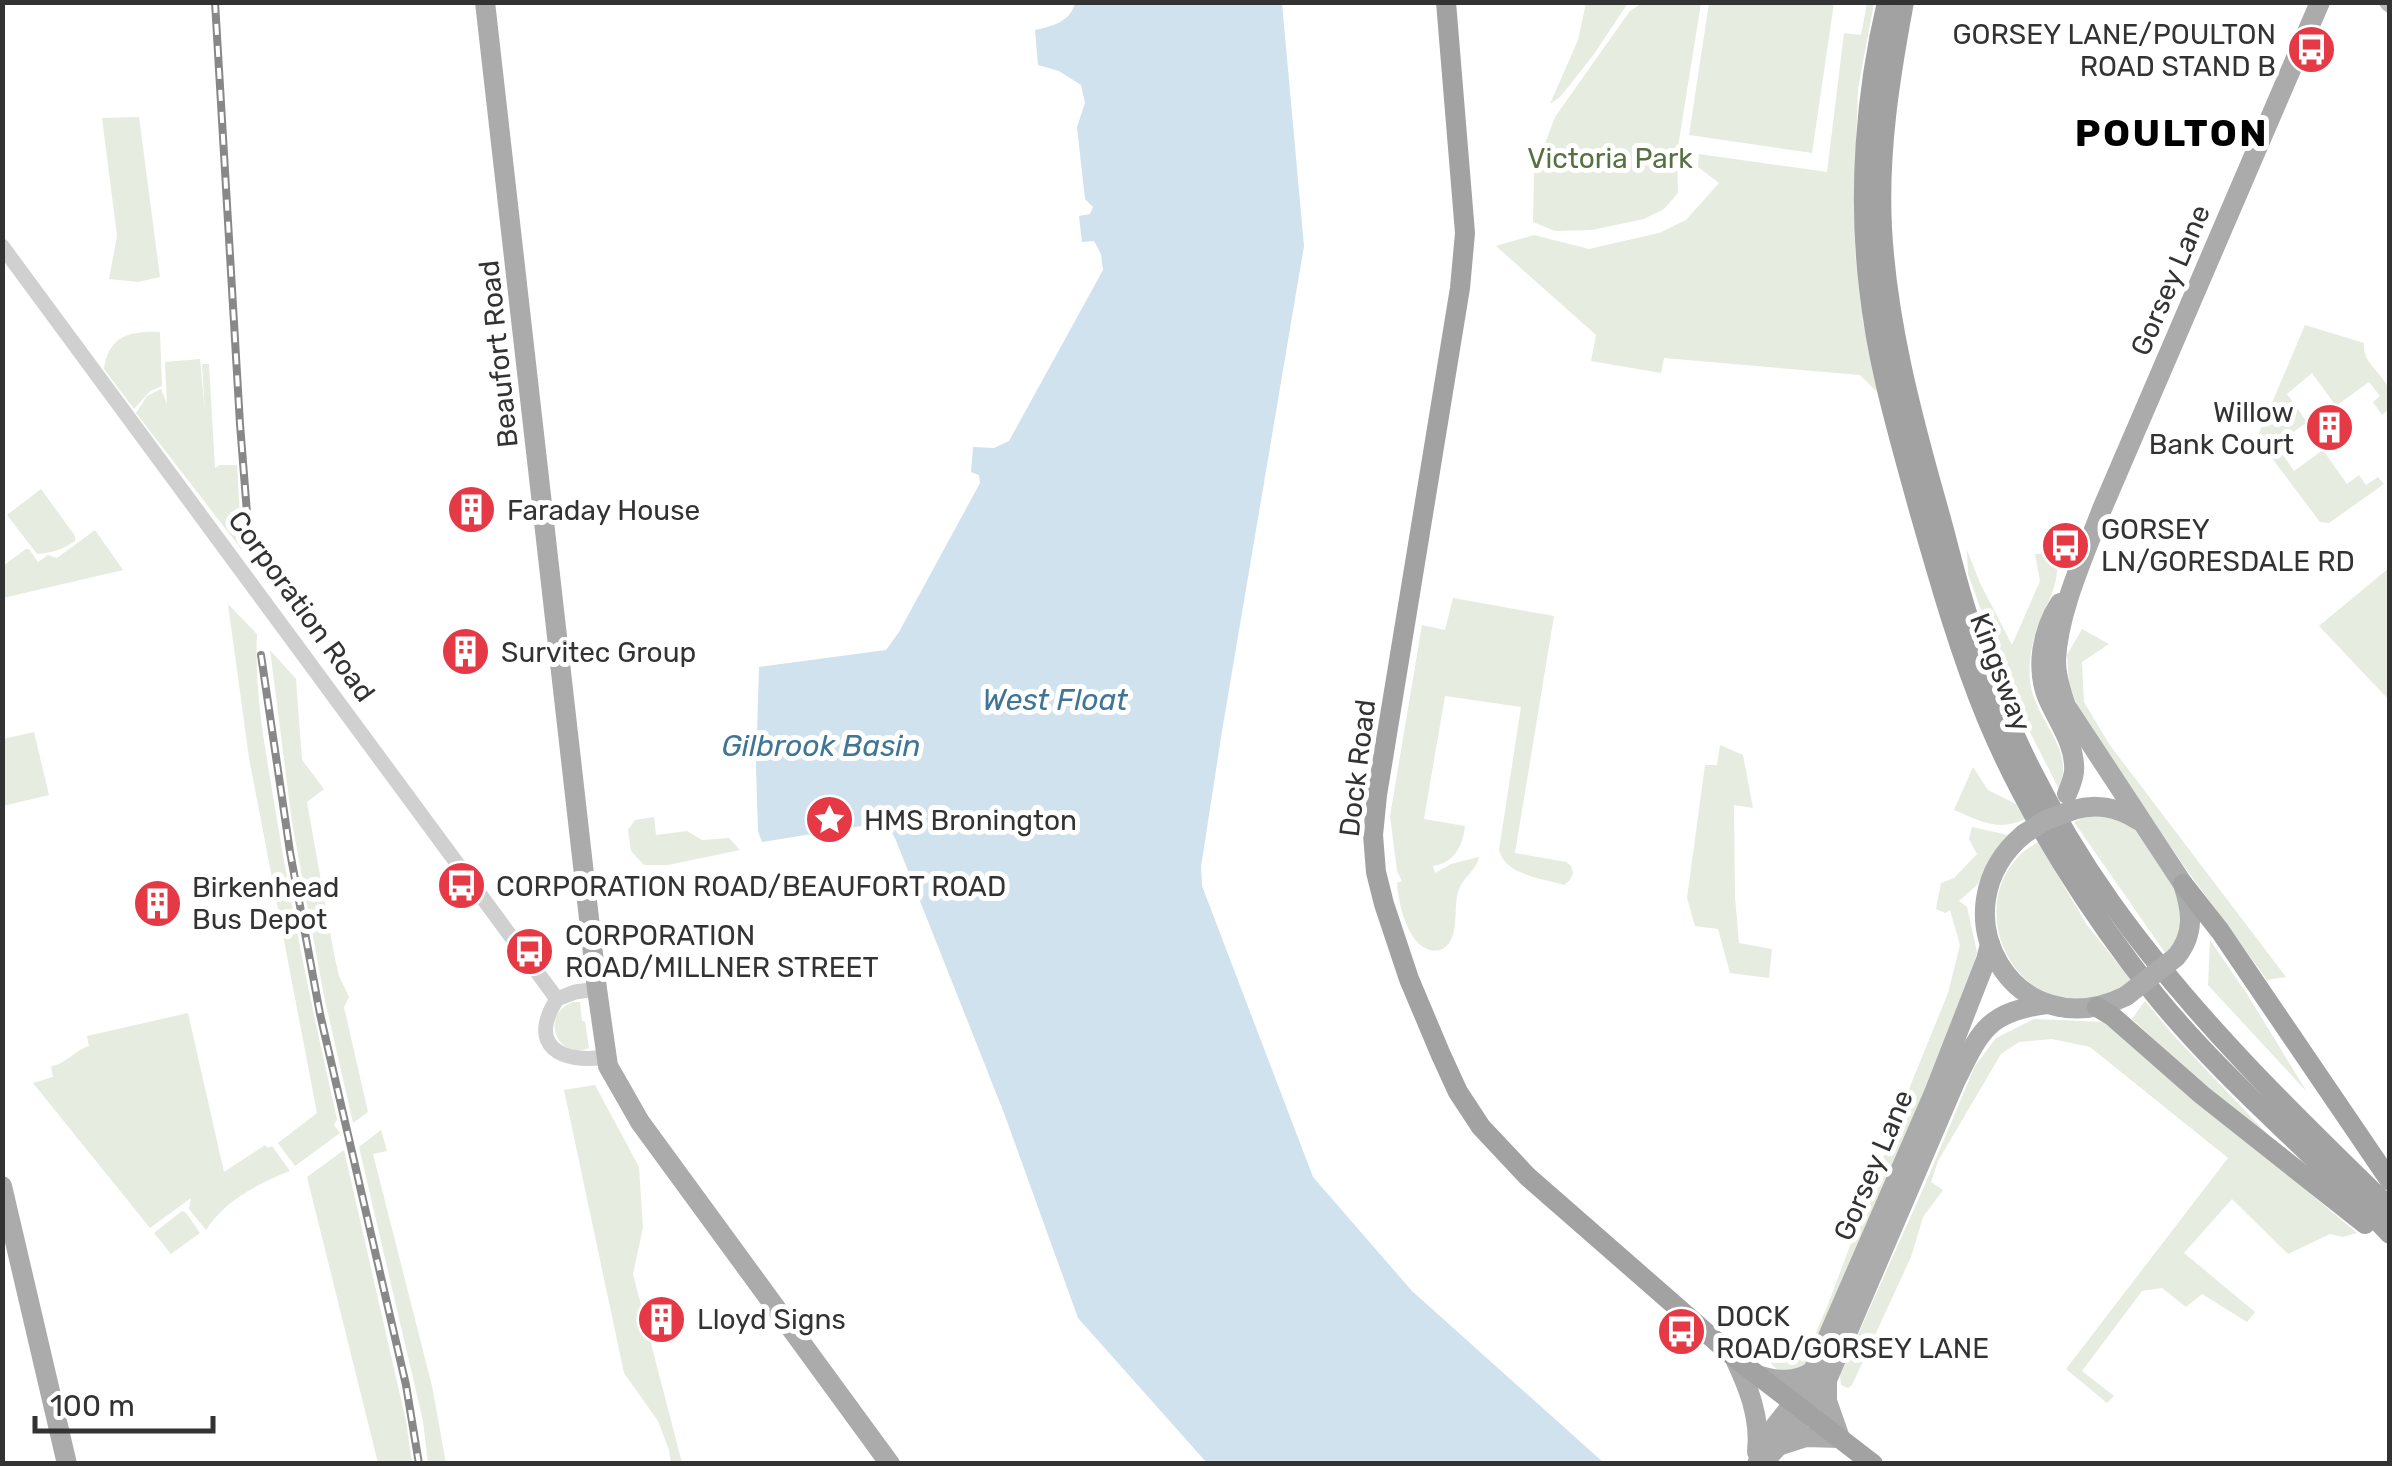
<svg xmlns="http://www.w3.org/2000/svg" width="2392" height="1466" font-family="Rubik,sans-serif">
	<rect width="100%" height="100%" fill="#fff"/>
	<g fill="#e6ecdf">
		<polygon points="1644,2 1701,3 1677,153 1678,193 1664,209 1644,219 1592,230 1555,231 1533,222 1534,173 1555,117 1630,11"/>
		<polygon points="1586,3 1628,3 1594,54 1561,96 1550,104 1578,40"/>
		<polygon points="1709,3 1834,3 1812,153 1689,135"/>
		<polygon points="1867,3 1874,3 1858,89 1854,197 1855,251 1862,318 1879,394 1860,375 1664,358 1661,373 1591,361 1596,335 1496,246 1534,235 1589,249 1659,233 1686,220 1719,183 1698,167 1699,154 1827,172 1844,33 1861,35"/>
		<polygon points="139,117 160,277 138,282 109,279 117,236 102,118"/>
		<path d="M2305,325L2364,343C2362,365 2385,373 2390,393C2391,398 2389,404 2389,409L2382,415L2373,402L2380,396L2369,382L2336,406L2312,373L2287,394L2307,422L2280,442L2283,446L2279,449L2294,471L2323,450L2347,484L2359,475L2366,485L2378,477L2384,484L2329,523L2320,522L2257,438Z"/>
		<path d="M160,332L162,386L150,391L134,409L104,369C109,335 131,331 160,332Z"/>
		<polygon points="200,359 205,413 202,364 209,364 215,468 220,465 237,465 242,550 136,413 147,396 161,389 167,404 165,362"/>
		<path d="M41,489L75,536V541C62,550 51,553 37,554L7,515Z"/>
		<polygon points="95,530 123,570 3,598 3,566 26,549 29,549 38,562 48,555 57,558"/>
		<path d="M1967,550L1980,583L2012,645L2040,581L2035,554L2054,553C2065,581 2043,608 2035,634C2031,649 2028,666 2030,681C2035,722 2076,747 2059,789L2013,699L1968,574Z"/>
		<polygon points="2389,568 2389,700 2319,626"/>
		<path d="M1453,598L1554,616L1515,853L1566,862L1571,866L1573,873L1570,880L1564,885C1542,878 1505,875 1499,850L1521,707L1445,696L1424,819L1465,826C1463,846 1454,863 1433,866L1435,873L1451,864L1479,857C1476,871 1464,876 1459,889C1453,905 1459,929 1449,943C1438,958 1420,949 1412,935C1403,921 1398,899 1397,883L1402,881L1397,871L1390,816L1422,625L1445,630Z"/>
		<path d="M228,604L257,634C254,690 265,747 274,802C291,909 313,1014 337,1119L334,1125L340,1133L295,1166L278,1143L317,1113L249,758Z"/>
		<polygon points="2082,629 2109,644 2082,662 2084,702 2109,744 2286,977 2267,980 2184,866 2079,711 2069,683 2067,655"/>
		<polygon points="270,650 296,679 302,760 324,789 307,802 334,954 339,976 349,997 344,1007 368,1112 353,1123 324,996 292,822"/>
		<polygon points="34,732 49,795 3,806 3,739"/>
		<polygon points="1720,745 1743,755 1753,808 1734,805 1735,897 1739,943 1772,949 1769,978 1730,973 1718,929 1695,926 1687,898 1705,765 1717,765"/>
		<path d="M1973,767L1988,790L2016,804L2025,819C1997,832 1981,821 1954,810Z"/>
		<polygon points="2091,814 2115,816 2137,829 2181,892 2186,931 2168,957 2074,822"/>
		<polygon points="654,817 656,835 687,831 702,840 729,838 740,850 668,865 644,865 631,851 628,830 635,820"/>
		<path d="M1972,827L2008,835L1991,857L1978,884L1959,901L1967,907L1977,952L1969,984L1875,1215L1807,1369L1778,1370C1765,1359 1762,1353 1763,1336L1803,1362L1827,1307L1909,1089L1948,993L1960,945L1950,910L1945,913L1936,909L1941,883L1954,878L1977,854L1969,839Z"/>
		<path d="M2038,842L2087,925L2134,984C2119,989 2090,1004 2075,1002C2006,995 1970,906 2019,856C2024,850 2032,846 2038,842Z"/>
		<polygon points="2210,940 2247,994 2307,1092 2208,985"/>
		<polygon points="2145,1001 2174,1036 2271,1138 2188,1071 2132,1019"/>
		<path d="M573,1002H580L582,1021H585L589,1048C558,1061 538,1015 573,1002Z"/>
		<path d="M188,1013L224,1172L265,1145L268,1148L272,1146L290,1171C259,1183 224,1201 206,1230L189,1209L191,1198L150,1228L33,1083L53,1077L51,1066C65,1065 75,1050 89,1046L87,1036Z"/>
		<polygon points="2034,1019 2106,1022 2357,1233 2343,1237 2330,1234 2288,1254 2232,1199 2184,1253 2255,1312 2247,1322 2202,1294 2186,1307 2162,1288 2142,1291 2082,1371 2114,1396 2107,1403 2066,1369 2228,1158 2090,1047 2052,1039 2019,1042 2001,1054 1938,1161 1931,1182 1943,1190 1923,1217 1911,1257 1852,1385 1848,1388 1841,1385 1840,1375 1923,1189 1975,1066 1996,1038"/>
		<polygon points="595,1085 639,1167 643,1228 633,1274 682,1463 671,1463 669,1450 658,1421 624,1373 564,1090"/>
		<polygon points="381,1130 387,1151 373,1154 432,1386 446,1463 428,1463 423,1421 359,1147"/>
		<polygon points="344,1150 406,1421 412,1463 378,1463 307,1177"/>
		<polygon points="182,1211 186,1213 200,1233 171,1254 154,1233"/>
	</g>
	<path fill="#cfe2ee" d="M1075,3H1282L1304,246L1222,731L1201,867L1202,886L1313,1177L1412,1291L1604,1463H1207L1078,1318L1004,1113L895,838L886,825H868L762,842L758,831L756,767L759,667L886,650L899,632L980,483L979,475L971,472L973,447L994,448L1009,441L1103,270L1101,254L1094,241L1082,242L1079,216L1090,214L1093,207L1085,199L1077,127L1085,103L1081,85L1059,71L1038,65L1035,30C1053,26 1070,22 1075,3Z"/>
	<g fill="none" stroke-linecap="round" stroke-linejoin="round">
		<g stroke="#d0d0d0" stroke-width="15">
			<polyline points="2,246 557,999"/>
			<path d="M597,989L575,992L557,999C527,1046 561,1064 606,1057"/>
		</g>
		<polyline stroke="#bdbdbd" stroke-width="18" points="2388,2 2390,4"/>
		<g stroke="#ababab" stroke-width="20">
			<polyline points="485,2 597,989 608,1066 640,1122 890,1464"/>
			<path d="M2060,603C2042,631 2035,668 2048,699C2058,722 2076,745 2074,772C2073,779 2070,787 2067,794"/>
			<path d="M2073,810C2097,803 2117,807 2138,820"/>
			<path d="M2024,834C1933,910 2015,1051 2126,996"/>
			<path d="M2176,957C2195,934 2192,911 2183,884L2066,706C2061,691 2056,676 2056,660C2058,612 2085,554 2102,509L2320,2"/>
			<polyline points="2,1186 67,1464"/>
			<path d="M1734,1357C1748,1386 1761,1418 1757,1452"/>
			<path d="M1757,1375C1776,1381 1795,1383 1813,1371"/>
			<polyline points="1781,1445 1806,1437 1840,1438 1827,1401 1827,1382"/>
			<polyline points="1757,1464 1769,1434 1794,1402 1813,1371 1934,1093 1986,960 1990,944"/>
			<path d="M1761,1464C1787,1439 1809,1411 1827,1380L1955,1082C1980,1032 1986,1012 2047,1004"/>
		</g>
		<g stroke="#a2a2a2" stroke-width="20">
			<polyline points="1446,2 1465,233 1460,288 1377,795 1373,835 1376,872 1384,904 1409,979 1441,1055 1458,1092 1481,1127 1527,1176 1734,1357 1873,1464"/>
			<path d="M1887,2C1865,94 1858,195 1869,288C1877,364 1899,437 1919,510C1939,580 1959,651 1987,719C2027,815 2091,915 2156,996C2225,1081 2314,1154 2390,1234"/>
			<path d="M1904,2C1890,77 1878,152 1882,228C1887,321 1911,412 1936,501C1948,542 1957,585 1971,625C2004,722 2051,818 2110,901C2191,1015 2290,1111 2390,1208"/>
			<polyline points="2183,884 2220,931 2390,1181"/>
			<polyline points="2097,1007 2112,1016 2202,1095 2365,1224"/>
		</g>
		<defs>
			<g id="rail">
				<polyline points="215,2 240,424 250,551"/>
				<polyline points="261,655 290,852 320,1014 406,1385 419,1464"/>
			</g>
		</defs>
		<use href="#rail" stroke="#888" stroke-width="8"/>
		<use href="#rail" stroke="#fff" stroke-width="4" stroke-dasharray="11" stroke-linecap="butt"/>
		<g stroke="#ababab" stroke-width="20">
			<polyline points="2024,834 2046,820 2073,810"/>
			<polyline points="2126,996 2176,957"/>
		</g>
	</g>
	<defs>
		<symbol id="bus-disc" viewBox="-11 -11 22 22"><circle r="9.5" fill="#e63946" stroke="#fff"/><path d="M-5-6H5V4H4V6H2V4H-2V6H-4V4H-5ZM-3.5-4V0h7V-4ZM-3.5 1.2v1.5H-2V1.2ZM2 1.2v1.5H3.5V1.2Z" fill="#fff"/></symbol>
		<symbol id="building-disc" viewBox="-11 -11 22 22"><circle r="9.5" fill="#e63946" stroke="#fff"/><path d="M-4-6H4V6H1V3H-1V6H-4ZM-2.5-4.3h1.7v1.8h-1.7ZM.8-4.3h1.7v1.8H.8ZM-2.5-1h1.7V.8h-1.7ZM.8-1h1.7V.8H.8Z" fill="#fff"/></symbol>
		<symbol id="sight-disc" viewBox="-11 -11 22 22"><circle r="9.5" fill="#e63946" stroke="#fff"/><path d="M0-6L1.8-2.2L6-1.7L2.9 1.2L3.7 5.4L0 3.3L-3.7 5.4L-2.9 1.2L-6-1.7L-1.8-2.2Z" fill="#fff"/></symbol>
	</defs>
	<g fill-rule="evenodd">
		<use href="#bus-disc" x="2284" y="22" width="55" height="55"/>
		<use href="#building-disc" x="2302" y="400" width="55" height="55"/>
		<use href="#building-disc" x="444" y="482" width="55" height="55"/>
		<use href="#bus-disc" x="2038" y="518" width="55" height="55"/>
		<use href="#building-disc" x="438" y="624" width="55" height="55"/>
		<use href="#sight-disc" x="802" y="792" width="55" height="55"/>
		<use href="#bus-disc" x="434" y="858" width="55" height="55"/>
		<use href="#building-disc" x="130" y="876" width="55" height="55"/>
		<use href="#bus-disc" x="502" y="924" width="55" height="55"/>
		<use href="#building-disc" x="634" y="1292" width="55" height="55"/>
		<use href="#bus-disc" x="1654" y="1304" width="55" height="55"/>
	</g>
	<g text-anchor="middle" stroke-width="10" stroke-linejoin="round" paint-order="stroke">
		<g font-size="28" fill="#333" stroke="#fff" text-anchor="start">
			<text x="2276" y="44" text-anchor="end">GORSEY LANE/POULTON<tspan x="2276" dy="32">ROAD STAND B</tspan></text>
			<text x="2294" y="422" text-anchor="end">Willow<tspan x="2294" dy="32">Bank Court</tspan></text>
			<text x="507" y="520">Faraday House</text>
			<text x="2101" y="539">GORSEY<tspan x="2101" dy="32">LN/GORESDALE RD</tspan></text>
			<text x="501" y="662">Survitec Group</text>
			<text x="864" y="830">HMS Bronington</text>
			<text x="496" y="896">CORPORATION ROAD/BEAUFORT ROAD</text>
			<text x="192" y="897">Birkenhead<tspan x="192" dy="32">Bus Depot</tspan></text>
			<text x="565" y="945">CORPORATION<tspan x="565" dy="32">ROAD/MILLNER STREET</tspan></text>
			<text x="1716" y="1326">DOCK<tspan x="1716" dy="32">ROAD/GORSEY LANE</tspan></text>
			<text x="697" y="1329">Lloyd Signs</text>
		</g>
		<g font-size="28" fill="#56703f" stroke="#fff">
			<text x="1610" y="168">Victoria Park</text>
		</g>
		<g font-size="28" fill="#333" stroke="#fff">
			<text transform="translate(2170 280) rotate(-67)" y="10">Gorsey Lane</text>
			<text transform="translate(498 354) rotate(-96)" y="10">Beaufort Road</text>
			<text transform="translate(302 606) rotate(54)" y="10">Corporation Road</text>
			<text transform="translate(2001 672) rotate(69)" y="10">Kingsway</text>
			<text transform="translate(1357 768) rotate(-83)" y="10">Dock Road</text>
			<text transform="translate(1873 1165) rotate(-67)" y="10">Gorsey Lane</text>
		</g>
		<g font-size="30" font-style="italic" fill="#3f7597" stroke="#fff">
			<text x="1055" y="710">West Float</text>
			<text x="821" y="756">Gilbrook Basin</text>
		</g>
		<g font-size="38" font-weight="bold" letter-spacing="2.5" fill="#000" stroke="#fff">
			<text x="2172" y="146">POULTON</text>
		</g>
	</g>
	<rect width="2392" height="1466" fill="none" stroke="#333333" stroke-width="10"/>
	<path d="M35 1416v15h178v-15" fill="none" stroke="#333333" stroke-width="5"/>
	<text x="50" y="1416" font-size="30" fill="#333333" stroke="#ffffff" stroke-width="8" paint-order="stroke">100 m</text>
</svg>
